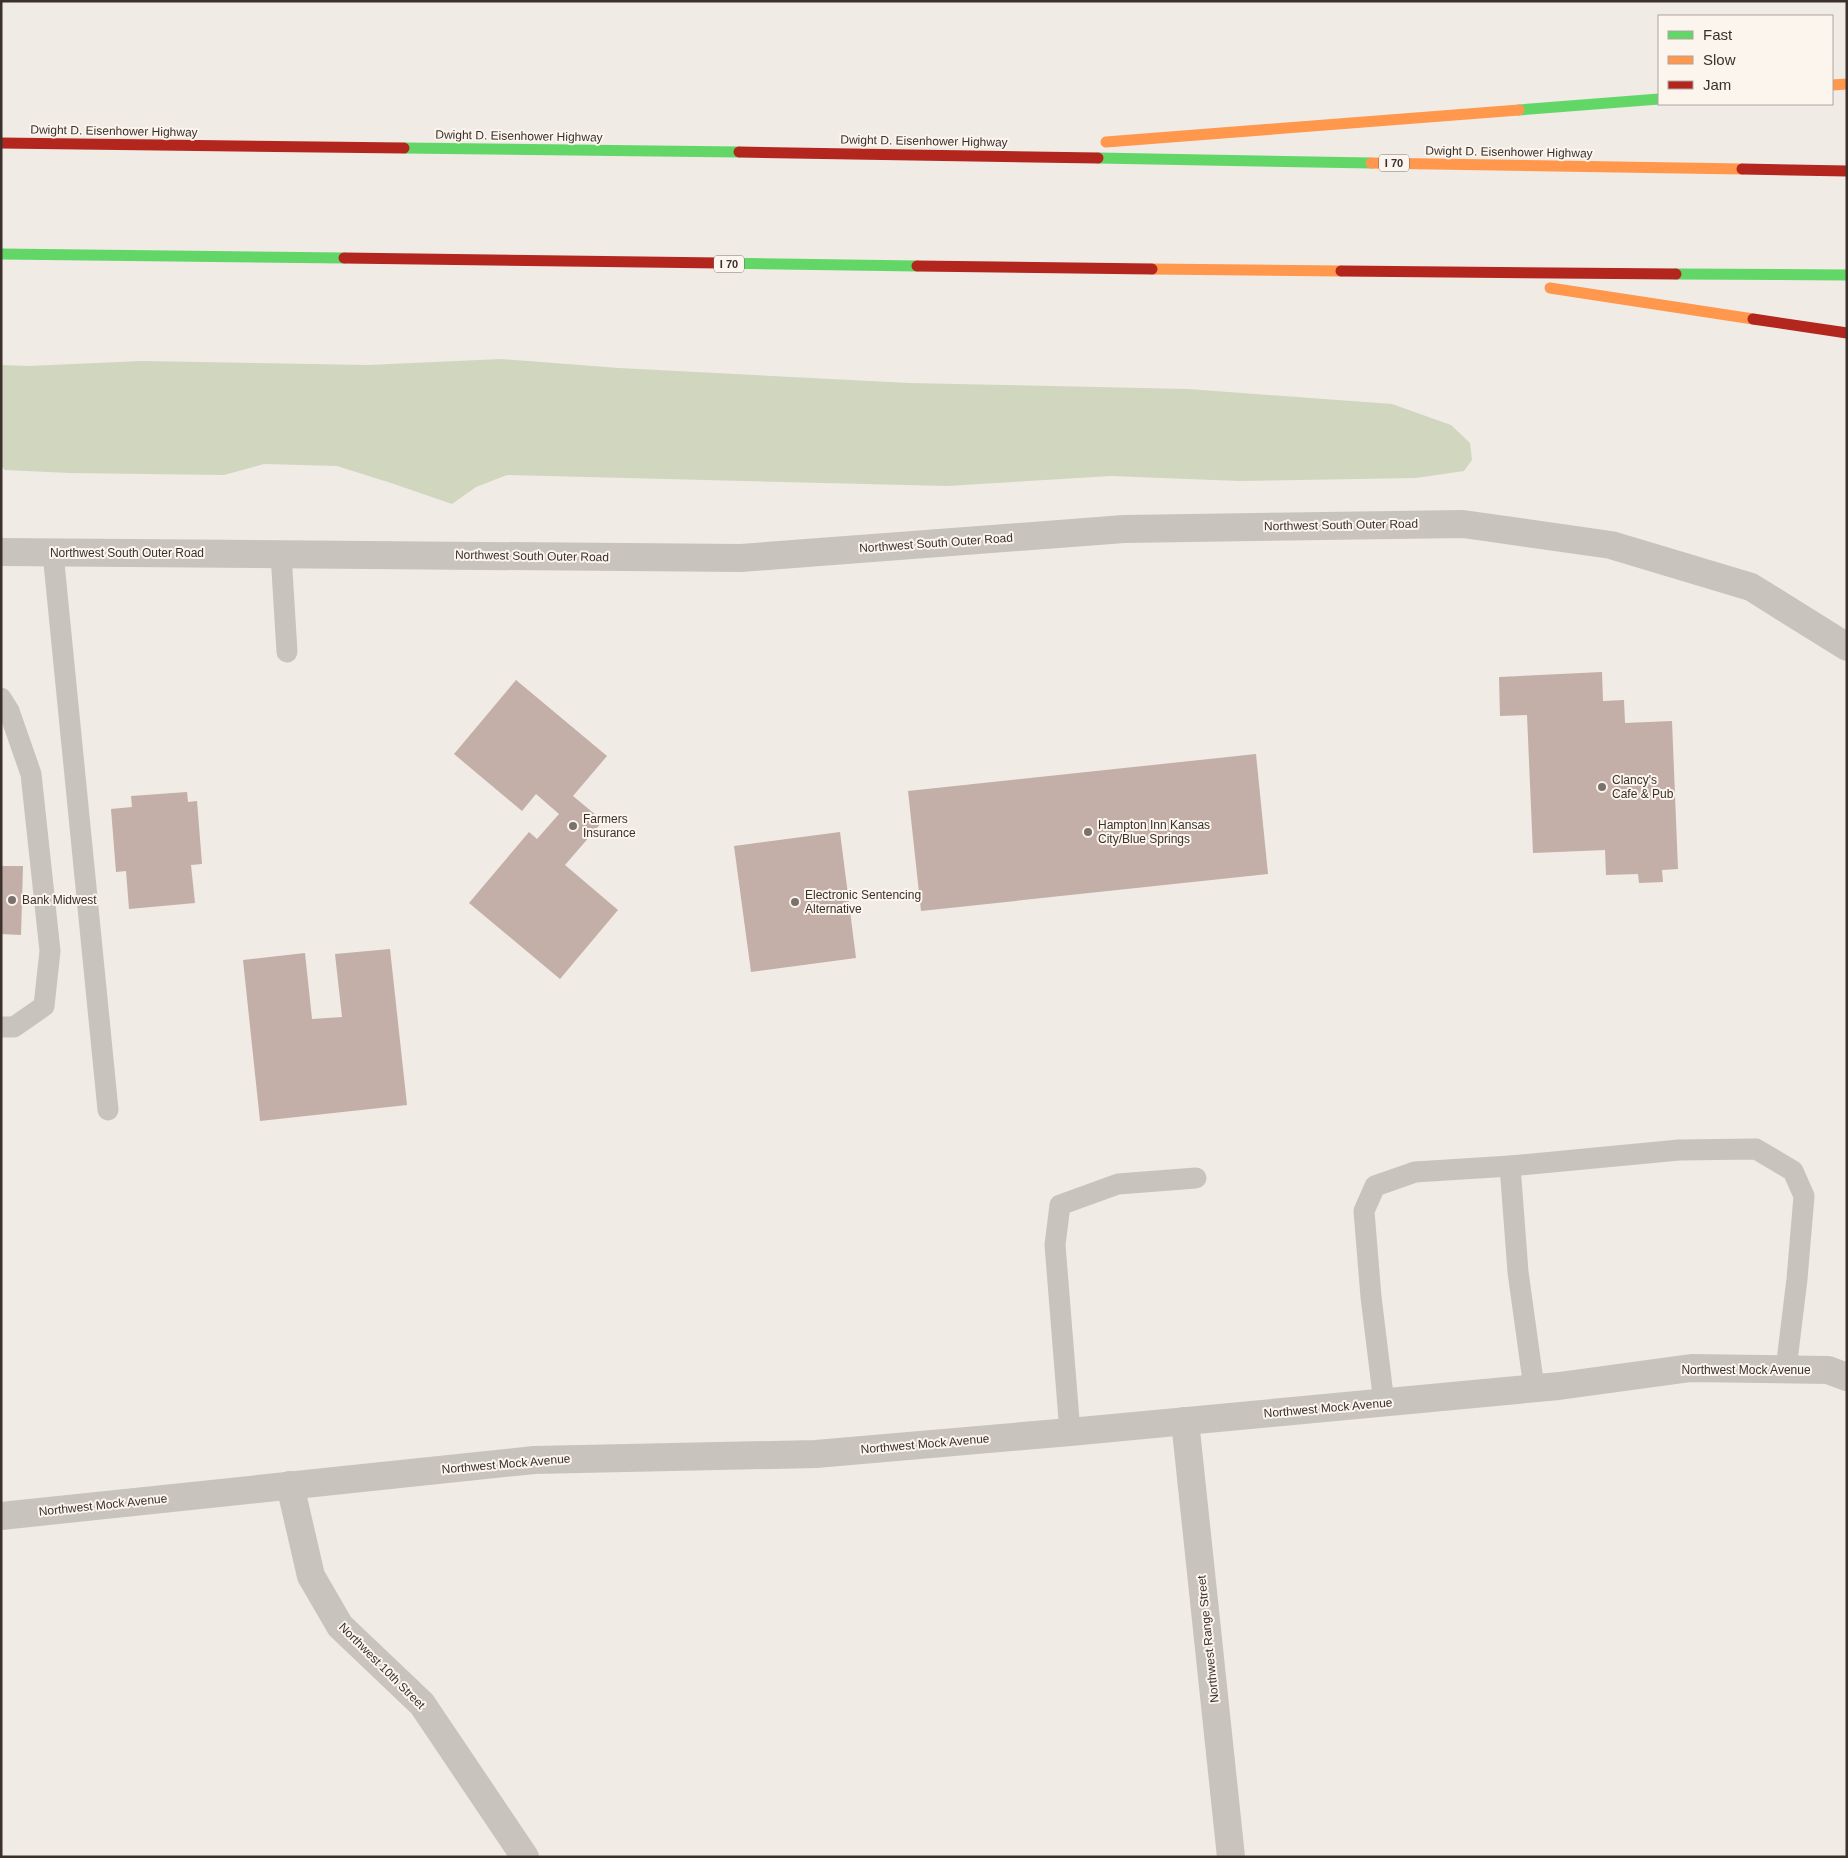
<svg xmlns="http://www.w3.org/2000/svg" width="1848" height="1858" font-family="Arial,sans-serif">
	<rect width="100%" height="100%" fill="#f0ebe5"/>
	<polygon fill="#d1d6bf" points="501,359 619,368 909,383 1188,389 1392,404 1451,425 1470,443 1472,460 1464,471 1416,478 1239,481 1111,476 947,486 507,475 476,487 452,504 394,484 337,466 264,464 224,475 69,473 5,470 1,466 1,365 29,366 141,361 368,365"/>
	<g fill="#c3afa7">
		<polygon points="1602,672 1603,701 1624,700 1625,723 1672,721 1678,869 1662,870 1663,882 1639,883 1638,874 1606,875 1605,850 1533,853 1527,715 1500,716 1499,677"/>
		<polygon points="516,680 607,756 573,796 603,821 565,865 618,910 560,979 469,903 529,832 537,839 559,814 536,794 522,811 454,754"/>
		<polygon points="1256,754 1268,874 921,911 908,791"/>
		<polygon points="187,792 188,802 197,801 202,864 191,865 195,903 129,909 126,871 116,872 111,809 132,807 131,796"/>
		<polygon points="840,832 856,958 751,972 734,846"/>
		<polygon points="1,866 23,866 21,935 1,934"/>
		<polygon points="390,949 407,1105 260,1121 243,960 305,953 312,1019 342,1017 335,954"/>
	</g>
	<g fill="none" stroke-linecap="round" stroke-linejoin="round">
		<g stroke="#c9c3be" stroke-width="21">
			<polyline points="53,553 108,1110"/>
			<polyline points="281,554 287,652"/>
			<polyline points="1,698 9,711 31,774 50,951 44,1006 14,1027 1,1027"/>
			<polyline points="1510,1166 1518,1272 1534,1388"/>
			<polyline points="1384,1403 1371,1297 1364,1211 1375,1186 1415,1172 1510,1166 1679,1150 1756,1149 1793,1171 1804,1196 1797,1279 1786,1369"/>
			<polyline points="1070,1432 1055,1245 1060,1205 1118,1184 1196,1178"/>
		</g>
		<g stroke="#c9c3be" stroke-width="28">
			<polyline points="1,552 741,558 1124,529 1463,524 1611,545 1751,587 1847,647"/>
			<polyline points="1185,1421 1231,1857"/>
			<polyline points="290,1485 311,1576 340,1626 422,1704 525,1857"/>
			<polyline points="1,1516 534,1460 816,1454 1070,1432 1559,1386 1691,1368 1828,1370 1847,1377"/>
		</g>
		<g stroke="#63d668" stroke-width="11">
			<polyline points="1519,110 1659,99"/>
			<polyline points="404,148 739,152"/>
			<polyline points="1098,158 1371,163"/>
			<polyline points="1,254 344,258"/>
			<polyline points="720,263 917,266"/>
			<polyline points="1676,274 1847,275"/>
		</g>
		<g stroke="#ff974d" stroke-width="11">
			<polyline points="1832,85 1847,84"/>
			<polyline points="1106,142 1519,110"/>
			<polyline points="1371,163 1742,169"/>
			<polyline points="1152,269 1341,271"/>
			<polyline points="1550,288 1753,319"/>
		</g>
		<g stroke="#b3261e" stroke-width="11">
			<polyline points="1,143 404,148"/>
			<polyline points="739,152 1098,158"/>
			<polyline points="1742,169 1847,171"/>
			<polyline points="344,258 720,263"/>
			<polyline points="917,266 1152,269"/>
			<polyline points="1341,271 1676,274"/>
			<polyline points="1753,319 1847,333"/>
		</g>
	</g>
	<g fill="#7a716c" stroke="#fbf5ee" stroke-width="2">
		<circle cx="1602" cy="787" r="5"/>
		<circle cx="573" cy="826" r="5"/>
		<circle cx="1088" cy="832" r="5"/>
		<circle cx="12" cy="900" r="5"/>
		<circle cx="795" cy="902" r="5"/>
	</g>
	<g text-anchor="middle" stroke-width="4" stroke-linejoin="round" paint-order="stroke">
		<g fill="#fbf5ee" stroke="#756b66" stroke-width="1">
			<rect x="1379" y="154.5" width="30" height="17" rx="4"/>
			<rect x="714" y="255.5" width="30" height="17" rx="4"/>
		</g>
		<g font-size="11" font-weight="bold" fill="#3b302b">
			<text x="1394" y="167">I 70</text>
			<text x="729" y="268">I 70</text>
		</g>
		<g font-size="12" fill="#3b302b" stroke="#fbf5ee">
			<text transform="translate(114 131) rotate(1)" y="4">Dwight D. Eisenhower Highway</text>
			<text transform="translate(519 136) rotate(1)" y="4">Dwight D. Eisenhower Highway</text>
			<text transform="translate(924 141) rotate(1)" y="4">Dwight D. Eisenhower Highway</text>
			<text transform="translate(1509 152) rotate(1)" y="4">Dwight D. Eisenhower Highway</text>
			<text transform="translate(1341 525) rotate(-1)" y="4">Northwest South Outer Road</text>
			<text transform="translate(936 543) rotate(-4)" y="4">Northwest South Outer Road</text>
			<text x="127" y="557">Northwest South Outer Road</text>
			<text transform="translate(532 556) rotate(1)" y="4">Northwest South Outer Road</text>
			<text x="1746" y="1374">Northwest Mock Avenue</text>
			<text transform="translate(1328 1408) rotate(-5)" y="4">Northwest Mock Avenue</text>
			<text transform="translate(925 1444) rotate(-5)" y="4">Northwest Mock Avenue</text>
			<text transform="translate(506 1464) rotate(-5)" y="4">Northwest Mock Avenue</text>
			<text transform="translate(103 1505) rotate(-6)" y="4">Northwest Mock Avenue</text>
			<text transform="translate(1208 1639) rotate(-96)" y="4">Northwest Range Street</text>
			<text transform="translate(382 1666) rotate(45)" y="4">Northwest 10th Street</text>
		</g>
		<g font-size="12" fill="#3b302b" stroke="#fbf5ee" text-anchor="start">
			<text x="1612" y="784">Clancy's<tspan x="1612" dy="14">Cafe &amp; Pub</tspan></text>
			<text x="583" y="823">Farmers<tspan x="583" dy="14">Insurance</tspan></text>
			<text x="1098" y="829">Hampton Inn Kansas<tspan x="1098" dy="14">City/Blue Springs</tspan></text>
			<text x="805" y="899">Electronic Sentencing<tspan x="805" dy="14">Alternative</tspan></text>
			<text x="22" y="904">Bank Midwest</text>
		</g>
	</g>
	<rect width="1848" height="1858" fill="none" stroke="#3b302b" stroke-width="5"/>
	<rect x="1658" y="15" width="175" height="90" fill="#fbf5ee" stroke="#aea6a0"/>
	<rect x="1668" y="31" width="25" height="8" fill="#63d668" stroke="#aea6a0"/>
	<text x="1703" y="40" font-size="15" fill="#3b302b">Fast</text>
	<rect x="1668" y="56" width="25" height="8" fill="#ff974d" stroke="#aea6a0"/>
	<text x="1703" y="65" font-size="15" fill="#3b302b">Slow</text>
	<rect x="1668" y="81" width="25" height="8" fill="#b3261e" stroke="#aea6a0"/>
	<text x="1703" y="90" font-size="15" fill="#3b302b">Jam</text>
</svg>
